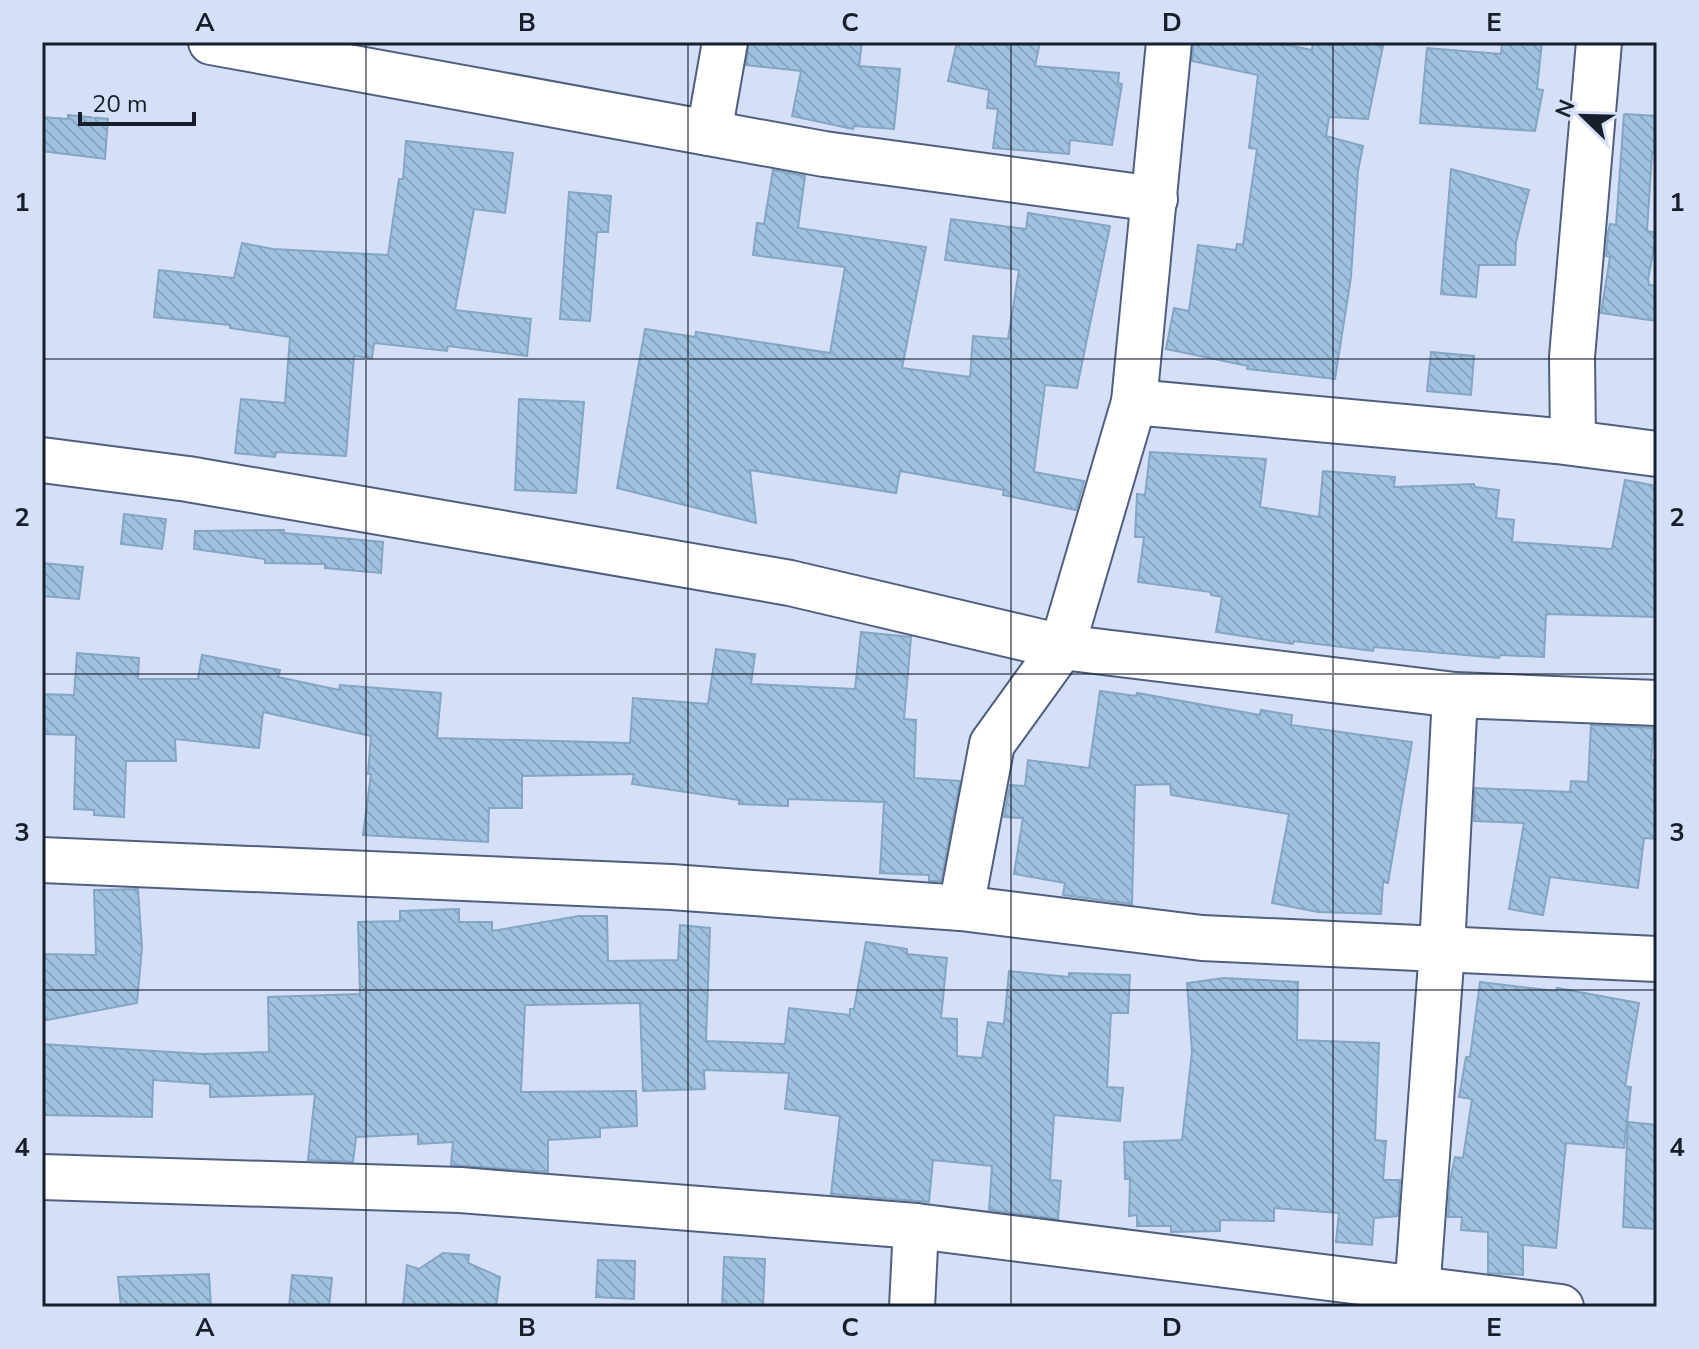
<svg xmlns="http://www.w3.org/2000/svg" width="1699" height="1349" font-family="'Nunito Sans',sans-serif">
	<defs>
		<pattern id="building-back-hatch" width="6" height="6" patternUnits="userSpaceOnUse" patternTransform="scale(2)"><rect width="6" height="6" fill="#a0c2e1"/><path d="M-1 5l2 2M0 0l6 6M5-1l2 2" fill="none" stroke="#89a6c1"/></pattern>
	</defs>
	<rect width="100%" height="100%" fill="#d5e0f8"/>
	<g fill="url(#building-back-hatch)" stroke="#84a5c3" stroke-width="2">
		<polygon points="749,42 862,42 859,66 900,69 894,129 854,126 853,129 792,116 801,71 746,65"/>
		<polygon points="957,42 1040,42 1035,66 1119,73 1118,83 1122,84 1112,145 1070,140 1069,154 993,148 998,109 987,108 989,90 948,81"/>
		<polygon points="1194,42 1272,42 1312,50 1313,42 1364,42 1383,46 1368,119 1329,117 1326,136 1363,146 1358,171 1351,277 1335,379 1247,369 1248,366 1166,349 1174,308 1189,311 1198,245 1236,250 1237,244 1243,245 1257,149 1249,148 1258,75 1192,61"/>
		<polygon points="1502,42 1542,42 1537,89 1543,90 1535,131 1420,123 1427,48 1501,54"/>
		<polygon points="1624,114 1657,116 1657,153 1652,153 1647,231 1657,233 1648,279 1649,285 1657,286 1657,321 1601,313 1610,257 1606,256 1608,232 1610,224 1616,225"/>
		<polygon points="68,115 108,119 105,159 42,151 42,117 68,119"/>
		<polygon points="406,141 513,153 505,213 474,209 455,310 531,319 527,356 448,346 447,351 374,343 372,358 354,356 346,456 276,452 275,457 235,453 241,399 285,403 290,337 230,328 230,325 154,317 159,270 234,278 242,243 273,249 388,255 399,179 403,179"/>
		<polygon points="1451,169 1529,190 1516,242 1515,265 1479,265 1476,297 1441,294"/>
		<polygon points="773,170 805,176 798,228 926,247 902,368 970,377 973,336 1008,339 1019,270 945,260 951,219 1026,229 1028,213 1110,226 1077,388 1045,385 1034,472 1084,481 1076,510 1003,495 1004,490 900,471 896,493 750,470 756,523 617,488 645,329 695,337 696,332 830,353 845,267 753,255 757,223 764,224"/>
		<polygon points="569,192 611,196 608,232 597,232 590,321 560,319"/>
		<polygon points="1431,352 1474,356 1471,395 1427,391"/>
		<polygon points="519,399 584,402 576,493 515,490"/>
		<polygon points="1150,452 1266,459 1260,507 1319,517 1323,471 1395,477 1394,487 1474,484 1475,487 1499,490 1496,518 1514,520 1512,542 1612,549 1625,480 1657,486 1657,617 1546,614 1544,657 1500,655 1499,658 1374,647 1373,651 1294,641 1293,644 1216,632 1222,597 1211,595 1211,592 1138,582 1144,537 1135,537 1137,494 1145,495"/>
		<polygon points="124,514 166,519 162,549 121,544"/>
		<polygon points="284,530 284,533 383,542 381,573 325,568 325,564 265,563 265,559 194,549 195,531"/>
		<polygon points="42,563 83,567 79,599 42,596"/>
		<polygon points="861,632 911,637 904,719 916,720 914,778 960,781 941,881 929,881 929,875 880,873 884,802 788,799 788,806 739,804 739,800 632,784 634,774 522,776 522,808 489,808 488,842 363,835 371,774 368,774 371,736 263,712 259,748 175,739 176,761 126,761 124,817 94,815 94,810 74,809 76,735 42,734 42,694 74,695 77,653 139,658 138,679 198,679 202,655 280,670 278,677 339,690 340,685 441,693 437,738 630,743 633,698 708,704 716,649 755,654 751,684 855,689"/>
		<polygon points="1100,691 1136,696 1137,693 1260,715 1261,710 1292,715 1291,725 1412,742 1388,883 1383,882 1381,914 1318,912 1272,903 1289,814 1171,795 1170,784 1135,785 1132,904 1063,895 1065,883 1014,874 1023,818 1004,817 1010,785 1025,786 1028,760 1089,768"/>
		<polygon points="1591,725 1654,728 1651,760 1657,761 1657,839 1644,838 1638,888 1550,877 1543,915 1509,909 1524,823 1474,821 1475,788 1570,792 1571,781 1588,782"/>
		<polygon points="138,889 142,948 137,1003 42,1021 42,954 96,955 94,890"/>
		<polygon points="459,909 459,922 492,922 492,931 579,916 607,916 608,961 678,960 680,925 710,928 706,1041 785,1044 789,1008 850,1015 850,1009 854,1009 866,942 907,949 907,954 947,958 941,1018 957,1019 957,1056 982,1058 988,1022 1004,1024 1009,971 1069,977 1069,973 1130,975 1128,1013 1111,1013 1107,1087 1123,1088 1120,1121 1054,1115 1050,1180 1061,1181 1058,1219 989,1210 992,1166 933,1160 929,1202 831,1194 840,1116 785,1109 789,1073 704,1070 705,1089 643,1091 640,1003 525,1005 521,1092 636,1091 637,1126 600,1128 600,1137 548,1140 548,1172 451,1165 453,1142 418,1144 418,1134 356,1137 353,1162 308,1160 315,1094 210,1097 210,1084 153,1080 152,1117 42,1115 42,1044 203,1054 269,1052 268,997 360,994 358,922 400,921 400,911"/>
		<polygon points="1224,978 1298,982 1297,1040 1379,1043 1375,1140 1386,1141 1383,1180 1400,1180 1398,1216 1374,1218 1372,1245 1336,1242 1339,1213 1274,1208 1274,1221 1220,1220 1220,1231 1171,1232 1171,1226 1137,1226 1137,1215 1129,1216 1130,1179 1125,1179 1124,1142 1182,1140 1192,1052 1187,983"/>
		<polygon points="1480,982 1556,991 1557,988 1639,1003 1625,1086 1631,1087 1624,1148 1566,1143 1556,1248 1523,1245 1523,1275 1488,1273 1488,1232 1461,1230 1462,1217 1448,1217 1450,1181 1455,1157 1463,1158 1472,1099 1459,1097 1466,1057 1470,1057"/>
		<polygon points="1628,1122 1657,1125 1657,1229 1623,1227"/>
		<polygon points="443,1253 469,1255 468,1263 500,1277 496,1307 403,1307 407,1265 419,1269"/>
		<polygon points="724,1257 765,1259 763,1307 722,1307"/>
		<polygon points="598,1260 635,1261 634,1299 596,1297"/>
		<polygon points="209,1274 211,1307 121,1307 118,1277"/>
		<polygon points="292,1275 332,1278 329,1307 289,1307"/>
	</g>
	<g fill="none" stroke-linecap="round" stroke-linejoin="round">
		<defs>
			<g id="minor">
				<polyline points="211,42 824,154 1155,199"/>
				<polyline points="709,133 725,42"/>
				<polyline points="1134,402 1557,441 1657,454"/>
				<polyline points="1573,442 1572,357 1599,42"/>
				<polyline points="42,460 188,479 790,583 1062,647 1455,695 1657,703"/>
				<polyline points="42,860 671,887 961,908 1202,938 1657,959"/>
				<polyline points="961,908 992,744 1062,647 1134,402 1169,42"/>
				<polyline points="42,1177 460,1190 916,1226 1561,1307"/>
				<polyline points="912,1307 916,1226"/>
				<polyline points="1416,1307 1442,949 1455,695"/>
			</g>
		</defs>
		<use href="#minor" stroke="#505f80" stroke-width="48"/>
		<use href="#minor" stroke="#fff" stroke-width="44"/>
	</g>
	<path fill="none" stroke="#181e2c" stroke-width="2" stroke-opacity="0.55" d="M366,42V1307M688,42V1307M1011,42V1307M1333,42V1307M42,359H1657M42,674H1657M42,990H1657"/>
	<rect width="1699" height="1349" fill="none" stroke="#d5e0f8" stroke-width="88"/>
	<g transform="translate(1583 116) rotate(293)" stroke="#d5e0f8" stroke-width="6" paint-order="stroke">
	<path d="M0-6L14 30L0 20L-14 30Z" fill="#181e2c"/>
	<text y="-12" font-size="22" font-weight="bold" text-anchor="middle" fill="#181e2c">N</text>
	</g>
	<path d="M80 112v12h114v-12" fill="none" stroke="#181e2c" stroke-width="4"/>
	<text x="92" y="112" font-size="24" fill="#181e2c" stroke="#d5e0f8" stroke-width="6" paint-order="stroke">20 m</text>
	<rect x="44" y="44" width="1611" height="1261" fill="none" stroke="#181e2c" stroke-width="3"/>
	<g font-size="26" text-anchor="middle" font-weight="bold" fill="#181e2c">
		<text x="205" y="31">A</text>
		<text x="527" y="31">B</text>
		<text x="850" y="31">C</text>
		<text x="1172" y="31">D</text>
		<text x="1494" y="31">E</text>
		<text x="22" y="211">1</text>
		<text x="1677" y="211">1</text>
		<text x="22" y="526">2</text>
		<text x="1677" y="526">2</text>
		<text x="22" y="841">3</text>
		<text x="1677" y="841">3</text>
		<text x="22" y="1156">4</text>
		<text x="1677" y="1156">4</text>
		<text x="205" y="1336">A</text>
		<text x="527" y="1336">B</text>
		<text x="850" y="1336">C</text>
		<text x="1172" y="1336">D</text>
		<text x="1494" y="1336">E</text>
	</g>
</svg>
